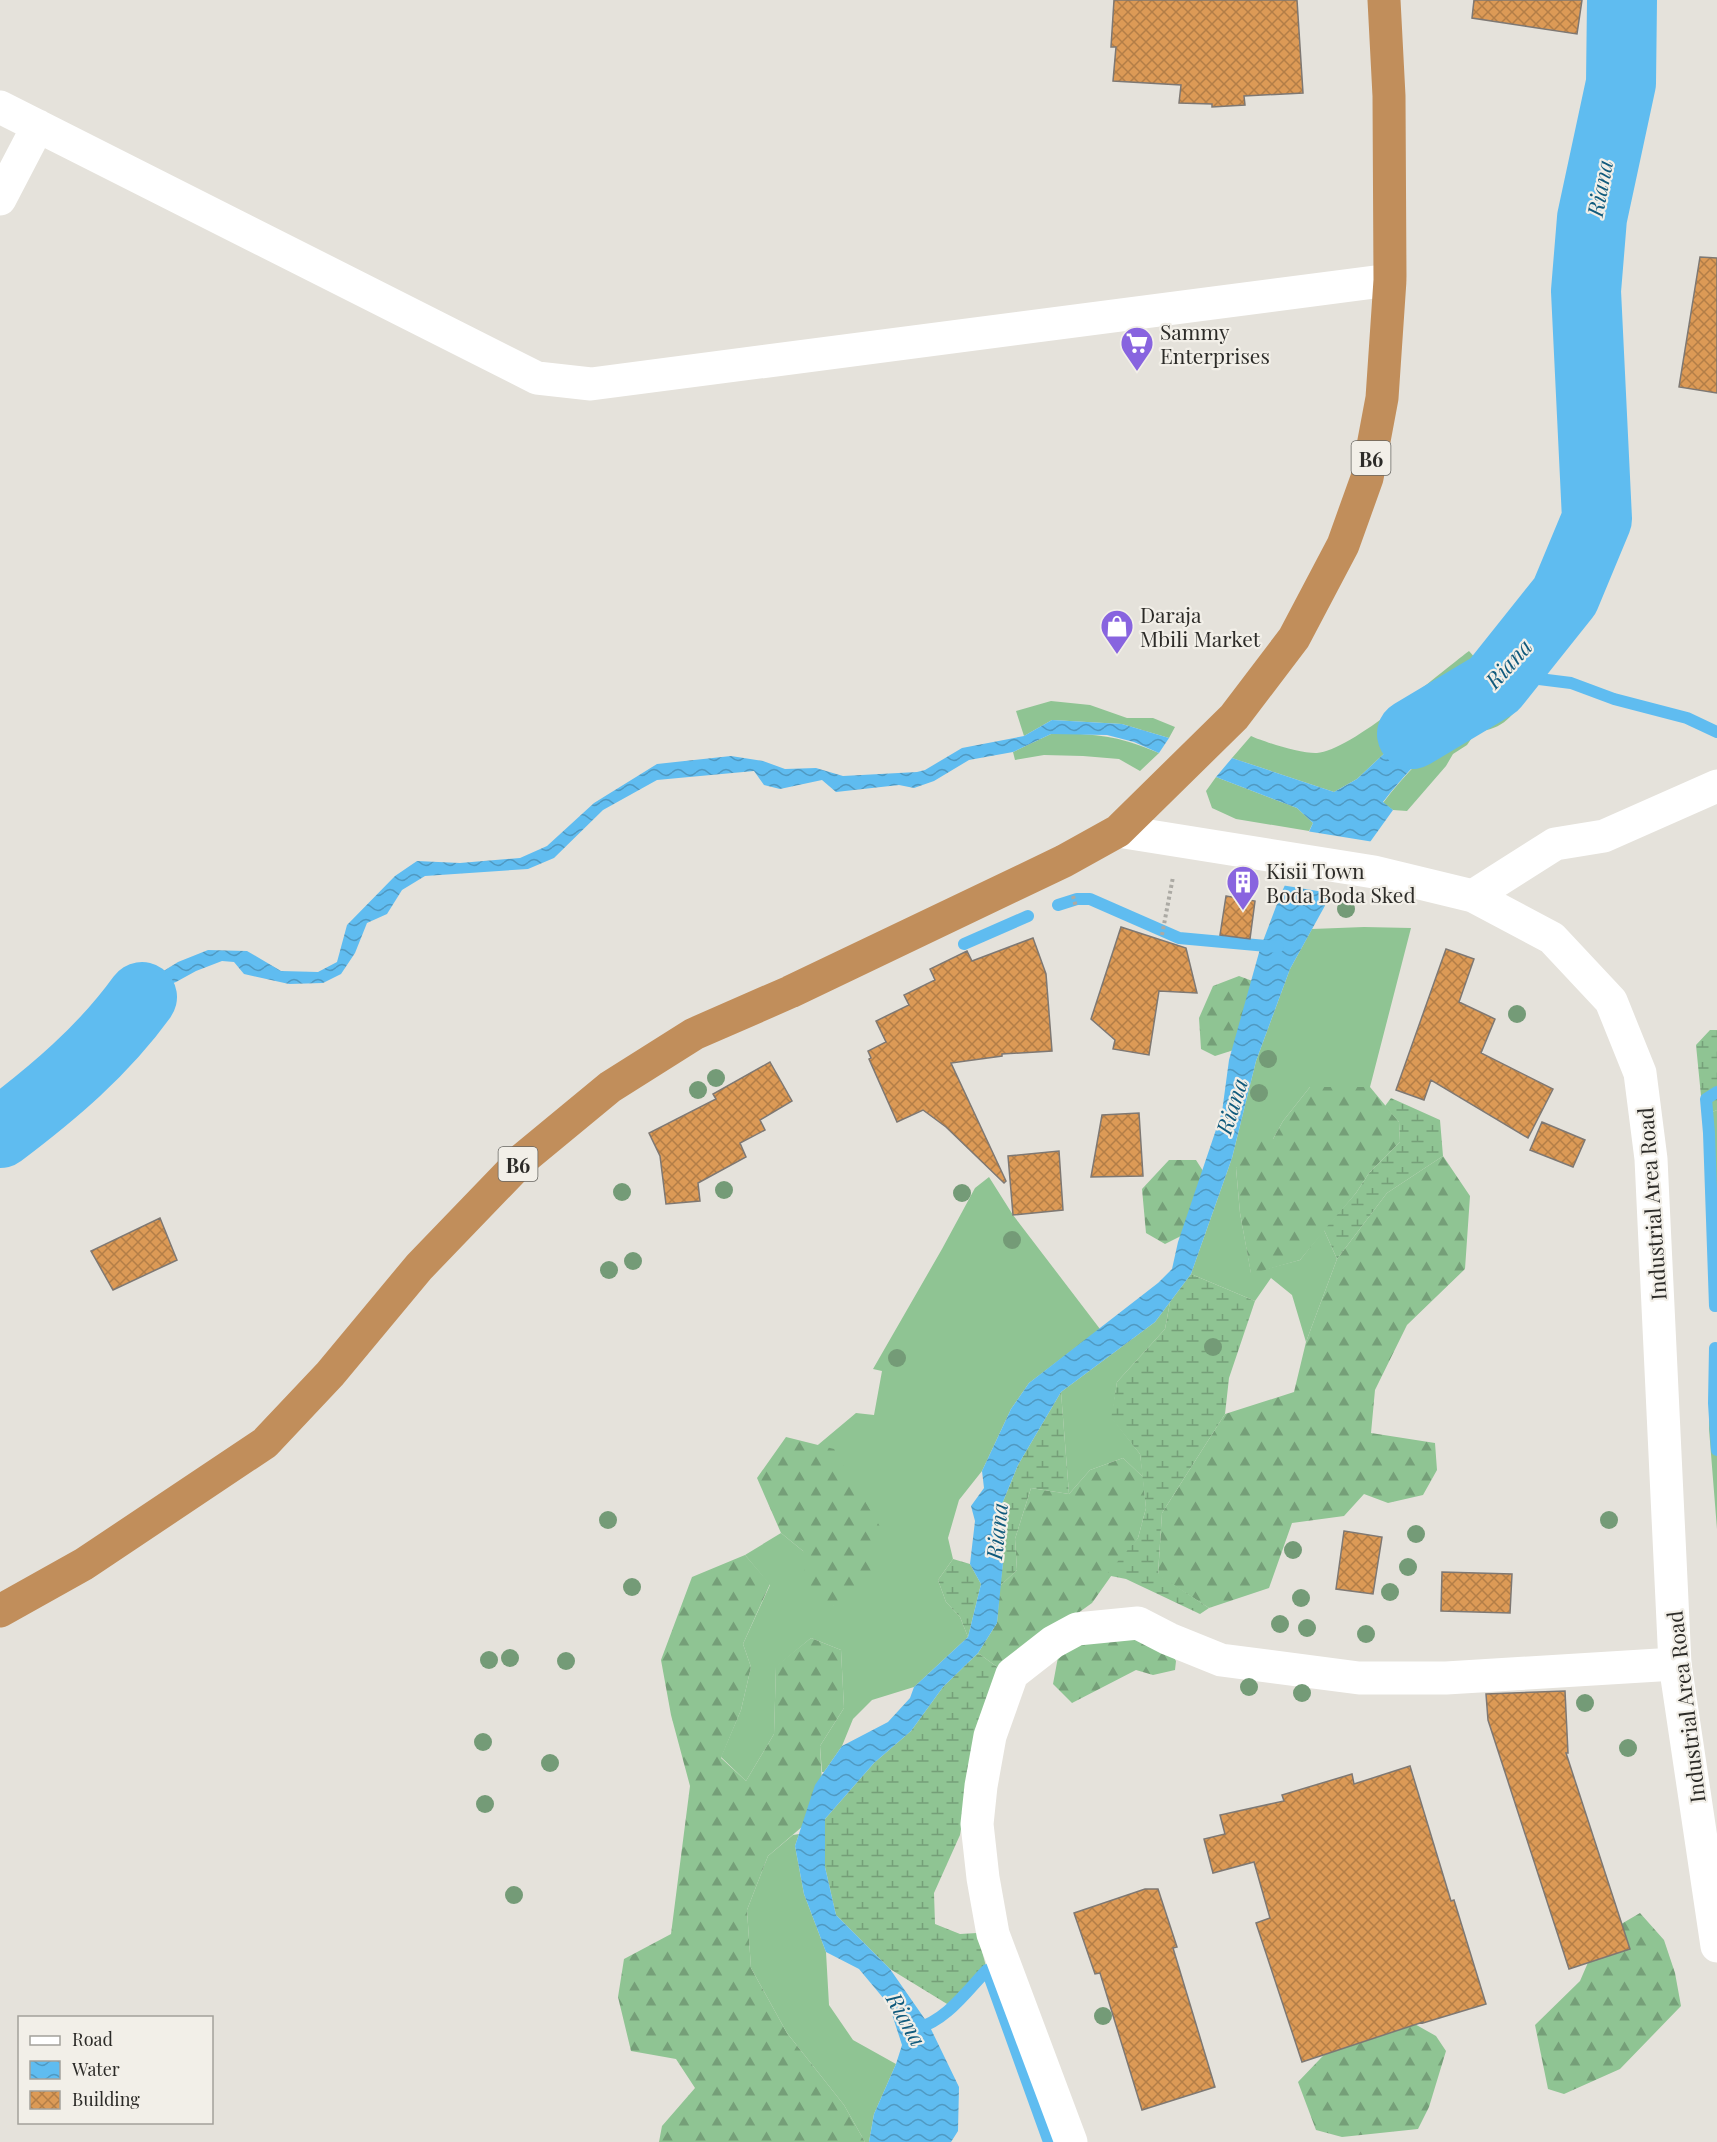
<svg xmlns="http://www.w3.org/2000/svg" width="1717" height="2142" viewBox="0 0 1717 2142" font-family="'Playfair Display',serif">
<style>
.grass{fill:#8fc493}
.forest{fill:url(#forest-firs)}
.wetland{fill:url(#wetland-marsh)}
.water{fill:url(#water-waves)}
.pier{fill:#e5e2db}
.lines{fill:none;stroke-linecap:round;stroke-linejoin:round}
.stream{stroke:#5fbcf0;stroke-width:12}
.river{stroke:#5fbcf0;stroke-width:70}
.building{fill:url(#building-cross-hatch);stroke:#7e7873;stroke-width:1.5}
.path{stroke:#acaaa4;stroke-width:4;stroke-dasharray:3 3;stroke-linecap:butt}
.street{stroke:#fff;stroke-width:33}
.secondary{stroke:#fff;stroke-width:33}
.highway{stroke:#c18e5b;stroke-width:33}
.tree{fill:#749b77}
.labels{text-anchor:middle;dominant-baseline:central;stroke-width:4.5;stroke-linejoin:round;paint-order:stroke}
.shield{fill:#f2efe8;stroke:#676662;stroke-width:1.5}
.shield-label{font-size:20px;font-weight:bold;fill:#2c2b28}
.poi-label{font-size:21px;fill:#2c2b28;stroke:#f2efe8;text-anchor:start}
.street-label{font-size:21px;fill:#2c2b28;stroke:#f2efe8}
.water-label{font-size:22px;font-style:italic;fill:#105a7c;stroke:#f2efe8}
</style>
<defs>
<pattern id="forest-firs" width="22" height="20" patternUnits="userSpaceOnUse" patternTransform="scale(1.5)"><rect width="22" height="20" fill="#8fc493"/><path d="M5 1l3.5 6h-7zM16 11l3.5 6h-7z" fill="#759f78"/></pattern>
<pattern id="wetland-marsh" width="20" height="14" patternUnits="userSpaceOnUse" patternTransform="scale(1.5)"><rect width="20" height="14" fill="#8fc493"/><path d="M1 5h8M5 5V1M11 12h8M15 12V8" fill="none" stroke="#759f78"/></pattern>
<pattern id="water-waves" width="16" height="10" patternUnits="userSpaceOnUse" patternTransform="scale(1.5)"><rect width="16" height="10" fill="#5fbcf0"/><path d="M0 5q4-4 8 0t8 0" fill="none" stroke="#4f99c2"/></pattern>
<pattern id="building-cross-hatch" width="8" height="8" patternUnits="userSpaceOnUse" patternTransform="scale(1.5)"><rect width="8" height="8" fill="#dc9a56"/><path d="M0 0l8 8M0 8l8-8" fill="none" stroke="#b37e47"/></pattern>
</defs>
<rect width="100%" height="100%" fill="#e5e2db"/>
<path class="grass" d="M 1469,651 L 1484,668 L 1422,718 L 1357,779 L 1334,792 L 1232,758 L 1251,736 C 1264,742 1303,754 1317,753 C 1351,751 1438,674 1469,651 Z
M 1517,677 L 1530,687 C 1516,712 1507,729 1476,732 L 1467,745 L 1453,754 L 1446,766 L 1407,811 L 1393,810 L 1383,803 C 1421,752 1468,717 1517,677 Z
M 1051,701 L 1090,705 L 1127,718 L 1153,718 L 1175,727 L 1169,738 L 1122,724 L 1052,720 L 1024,736 L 1016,711 Z
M 1063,733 C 1103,735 1122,737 1159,753 L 1140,771 L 1119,759 L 1083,756 L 1044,755 L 1015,760 L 1013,752 L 1051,734 Z
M 1216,777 L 1297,808 L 1313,823 L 1309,831 L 1236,819 L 1212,808 L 1206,791 Z
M 1364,927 L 1411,928 L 1370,1087 L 1310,1087 L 1283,1121 L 1273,1139 L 1236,1168 L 1240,1213 L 1251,1273 L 1300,1260 L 1324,1230 L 1337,1259 L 1306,1342 L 1292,1295 L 1271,1278 L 1255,1301 L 1191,1274 L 1232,1158 L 1256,1061 L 1290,969 L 1312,929 Z
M 1717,1110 L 1717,1307 L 1711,1306 L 1711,1278 L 1703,1116 Z
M 989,1177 L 1013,1215 L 1100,1329 L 1029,1383 L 1011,1409 L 982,1471 L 959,1500 L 948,1538 L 953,1559 L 938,1580 L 946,1602 L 960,1617 L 968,1637 L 914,1687 L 872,1700 L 853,1719 L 842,1746 L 824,1772 L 822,1772 L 820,1746 L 844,1708 L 841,1650 L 811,1638 L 776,1667 L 774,1734 L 746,1781 L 721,1757 L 741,1710 L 751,1667 L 743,1644 L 770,1585 L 745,1555 L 781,1533 L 803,1551 L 834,1606 L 794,1465 L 856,1413 L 874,1415 L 882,1371 L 873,1369 L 942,1249 L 975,1188 Z
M 1170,1302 L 1165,1329 L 1117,1382 L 1112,1418 L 1140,1454 L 1143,1477 L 1123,1458 L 1090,1470 L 1069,1494 L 1061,1392 L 1155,1322 Z
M 1710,1347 L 1717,1348 L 1717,1529 L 1709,1429 Z
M 799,1834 L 795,1846 L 804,1894 L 826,1952 L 829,2005 L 853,2040 L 896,2064 L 874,2114 L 869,2142 L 865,2142 L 844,2105 L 787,2033 L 751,1968 L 747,1910 L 768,1856 L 793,1835 Z"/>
<path class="forest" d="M 1239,976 L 1258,983 L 1240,1048 L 1215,1056 L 1201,1049 L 1199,1018 L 1213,986 Z
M 1310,1087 L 1370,1087 L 1399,1122 L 1400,1142 L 1369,1173 L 1356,1193 L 1300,1260 L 1251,1274 L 1240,1213 L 1236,1168 L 1254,1138 L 1273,1139 L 1283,1121 Z
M 1443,1156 L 1470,1196 L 1465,1269 L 1407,1325 L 1375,1390 L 1371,1433 L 1435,1443 L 1437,1470 L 1423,1495 L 1388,1503 L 1364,1494 L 1344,1516 L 1292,1523 L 1269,1588 L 1209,1608 L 1158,1575 L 1162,1513 L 1225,1414 L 1294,1392 L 1306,1342 L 1337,1259 L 1387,1193 Z
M 1169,1160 L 1196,1160 L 1212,1185 L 1201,1226 L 1165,1244 L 1146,1233 L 1142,1189 Z
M 786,1437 L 834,1449 L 882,1530 L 867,1585 L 834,1606 L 807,1596 L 803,1551 L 781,1533 L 757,1478 Z
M 1123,1458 L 1143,1477 L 1146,1508 L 1138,1538 L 1092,1603 L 1000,1669 L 978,1653 L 997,1623 L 1000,1586 L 1017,1570 L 1015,1539 L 1031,1488 L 1069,1494 L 1090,1470 Z
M 745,1555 L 770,1584 L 743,1644 L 751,1667 L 741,1710 L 721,1758 L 746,1781 L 774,1734 L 776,1666 L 811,1638 L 841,1650 L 844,1708 L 820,1746 L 822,1782 L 803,1826 L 768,1856 L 747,1910 L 751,1968 L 787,2033 L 844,2105 L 865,2142 L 659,2142 L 662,2126 L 695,2088 L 676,2059 L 631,2051 L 618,1997 L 624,1959 L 671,1934 L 690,1786 L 671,1715 L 661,1660 L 692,1577 Z
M 1073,1624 L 1165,1644 L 1176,1661 L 1175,1670 L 1153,1675 L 1136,1670 L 1072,1703 L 1053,1684 L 1061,1641 Z
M 1640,1913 L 1664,1940 L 1675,1973 L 1681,2006 L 1620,2069 L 1564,2094 L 1548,2089 L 1535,2025 L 1580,1981 L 1599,1937 Z
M 1404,2018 L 1436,2036 L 1446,2051 L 1429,2107 L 1418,2129 L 1342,2137 L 1316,2130 L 1298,2082 L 1341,2037 Z"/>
<path class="wetland" d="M 1710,1030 L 1717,1030 L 1717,1110 L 1703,1116 L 1696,1045 Z
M 1391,1098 L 1440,1120 L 1443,1156 L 1387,1193 L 1337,1259 L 1324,1230 L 1356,1193 L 1369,1173 L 1400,1142 L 1399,1122 L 1385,1106 Z
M 1191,1274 L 1255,1301 L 1229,1378 L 1225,1414 L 1162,1513 L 1158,1574 L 1209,1608 L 1200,1614 L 1126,1579 L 1106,1575 L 1138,1538 L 1146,1508 L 1140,1454 L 1111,1418 L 1117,1382 L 1165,1329 L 1170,1302 Z
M 1061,1392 L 1069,1494 L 1031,1488 L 1015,1539 L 1017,1570 L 1000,1586 L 1003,1563 L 1000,1509 L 1018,1465 Z
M 953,1559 L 970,1564 L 981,1584 L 968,1637 L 960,1617 L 946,1602 L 938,1580 Z
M 978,1653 L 1000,1669 L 978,1726 L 960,1835 L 934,1893 L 935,1924 L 960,1934 L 977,1933 L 987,1970 L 952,2007 L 890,1969 L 836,1915 L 825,1867 L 825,1819 L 874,1763 L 911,1731 L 943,1687 Z"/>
<path class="water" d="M 1484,668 L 1499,692 C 1456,724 1416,759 1383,802 L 1393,810 L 1327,902 L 1290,969 L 1256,1061 L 1232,1158 L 1191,1274 L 1155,1322 L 1061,1392 L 1018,1465 L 1000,1509 L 1003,1563 L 997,1623 L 978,1653 L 943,1687 L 911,1731 L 874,1763 L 825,1819 L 825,1867 L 836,1915 L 890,1969 L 929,2025 L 959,2087 L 958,2131 L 951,2142 L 869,2142 L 874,2114 L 896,2064 L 902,2045 L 889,2005 L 859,1969 L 826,1952 L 804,1894 L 795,1846 L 815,1785 L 842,1746 L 888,1722 L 910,1698 L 914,1687 L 968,1637 L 981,1584 L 970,1564 L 975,1521 L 971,1506 L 984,1488 L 982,1471 L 1011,1409 L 1029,1383 L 1158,1283 L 1172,1269 L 1178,1242 L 1222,1112 L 1229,1060 L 1260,949 L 1280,896 L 1313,823 L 1297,808 L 1216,777 L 1232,758 L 1334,792 L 1357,779 L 1422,718 Z
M 1052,720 L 1122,724 L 1169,738 L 1159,753 L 1134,742 L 1107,735 L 1051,734 L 1013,752 L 969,760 L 934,781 L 914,788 L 899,785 L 836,792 L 822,780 L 780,789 L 764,785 L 754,771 L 657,780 L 603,810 L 554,858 L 528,869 L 425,876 L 402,890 L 387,914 L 367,923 L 355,953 L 341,974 L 323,983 L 289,984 L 244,974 L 234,962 L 222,961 L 196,971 L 176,982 L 154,990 L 126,1028 L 77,1069 L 88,1051 L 146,982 L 178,962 L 208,950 L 247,951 L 281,971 L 318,972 L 337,962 L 347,925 L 395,876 L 417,861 L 460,863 L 520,858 L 547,846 L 594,803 L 657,764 L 731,756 L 763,761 L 785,769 L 816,768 L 843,776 L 917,772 L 925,770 L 962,748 L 1024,736 Z"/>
<path class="pier" d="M 1306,831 L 1374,842 L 1336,894 L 1281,885 Z"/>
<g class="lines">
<path class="stream" d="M 1511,664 L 1531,678 L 1571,683 L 1614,699 L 1687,718 L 1717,732
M 1058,905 L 1077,899 L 1090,899 L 1179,938 L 1278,947
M 964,944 L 1028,916
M 1715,1306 L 1709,1133 L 1706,1099 L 1717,1092
M 1715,1348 L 1714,1403 L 1717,1450
M 915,2029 C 946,2021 966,1992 987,1970 L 1049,2142"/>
<path class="river" d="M 1412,734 L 1494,685 L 1565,596 L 1597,519 L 1586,291 L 1592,218 L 1621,83 L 1622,0
M 0,1133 C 53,1093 103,1051 142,997"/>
</g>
<path class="building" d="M 1114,0 L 1297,0 L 1303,93 L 1244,96 L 1245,105 L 1212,107 L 1212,104 L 1179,103 L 1181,85 L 1113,81 L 1116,47 L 1111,47 Z
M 1474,0 L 1582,0 L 1577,34 L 1472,18 Z
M 1700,257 L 1717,258 L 1717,393 L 1679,387 Z
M 1226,896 L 1255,901 L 1250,939 L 1220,935 Z
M 1121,927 L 1186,948 L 1197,993 L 1159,991 L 1149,1055 L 1113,1049 L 1115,1040 L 1091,1019 Z
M 1033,938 L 1046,974 L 1052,1051 L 1002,1054 L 1002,1056 L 951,1063 L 1006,1181 L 1004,1183 L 946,1127 L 923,1110 L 897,1122 L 869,1059 L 871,1058 L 868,1051 L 886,1042 L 876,1021 L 909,1005 L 904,995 L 935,980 L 930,969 L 967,951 L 972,961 Z
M 1446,949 L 1474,959 L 1459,1002 L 1495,1019 L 1481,1053 L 1553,1089 L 1528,1138 L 1431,1080 L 1424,1100 L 1396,1090 Z
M 770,1062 L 792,1101 L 760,1120 L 765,1130 L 740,1143 L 746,1157 L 698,1183 L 700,1201 L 666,1204 L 660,1156 L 649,1133 L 716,1099 L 713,1094 Z
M 1139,1113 L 1143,1176 L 1091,1177 L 1102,1115 Z
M 1542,1122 L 1585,1140 L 1573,1167 L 1530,1150 Z
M 1059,1151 L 1063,1210 L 1013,1215 L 1008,1156 Z
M 160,1218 L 177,1260 L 113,1290 L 91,1251 Z
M 1344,1531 L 1382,1537 L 1373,1594 L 1336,1589 Z
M 1442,1572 L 1512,1574 L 1510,1613 L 1441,1611 Z
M 1565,1691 L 1568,1753 L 1566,1753 L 1630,1949 L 1569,1969 L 1488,1720 L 1486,1694 Z
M 1410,1766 L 1451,1901 L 1454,1900 L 1486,2004 L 1423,2023 L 1423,2022 L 1302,2062 L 1256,1923 L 1270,1918 L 1254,1862 L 1213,1873 L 1204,1839 L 1225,1834 L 1220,1815 L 1284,1801 L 1282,1795 L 1352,1774 L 1354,1784 Z
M 1145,1889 L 1158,1889 L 1177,1947 L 1173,1948 L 1215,2087 L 1142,2110 L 1100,1973 L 1095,1974 L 1074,1913 Z"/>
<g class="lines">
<path class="path" d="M 1073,896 L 1076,907
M 1162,935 L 1173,877"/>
<path class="street" d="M 0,107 L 537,378 L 591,384 L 1390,280
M 0,199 L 38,126
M 1473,896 L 1555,844 L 1604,836 L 1717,786
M 1071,2142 L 993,1934 L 983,1878 L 977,1824 L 981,1786 L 990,1736 L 1012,1674 L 1053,1642 L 1077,1629 L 1138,1623 L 1169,1639 L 1221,1660 L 1359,1678 L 1446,1678 L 1675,1664"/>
<path class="secondary" d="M 1118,831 L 1374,872 L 1473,896 L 1552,938 L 1611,1001 L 1640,1073 L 1651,1159 L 1675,1664 L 1717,1946"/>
<path class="highway" d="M 0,1611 L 84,1564 L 265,1443 L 330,1374 L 419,1267 L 524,1158 L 610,1087 L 694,1034 L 790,992 L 1064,861 L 1118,831 L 1234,717 L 1294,638 L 1343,545 L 1367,478 L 1382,398 L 1390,280 L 1389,96 L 1384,0"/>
</g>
<g class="tree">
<circle cx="1346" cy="909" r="9"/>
<circle cx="1517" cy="1014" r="9"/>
<circle cx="1268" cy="1059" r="9"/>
<circle cx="716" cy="1078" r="9"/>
<circle cx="698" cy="1090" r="9"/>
<circle cx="1259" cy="1093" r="9"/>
<circle cx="724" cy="1190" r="9"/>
<circle cx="622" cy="1192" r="9"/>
<circle cx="962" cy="1193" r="9"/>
<circle cx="1012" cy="1240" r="9"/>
<circle cx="633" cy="1261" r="9"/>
<circle cx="609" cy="1270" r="9"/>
<circle cx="1213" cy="1347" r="9"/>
<circle cx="897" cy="1358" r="9"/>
<circle cx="608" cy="1520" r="9"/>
<circle cx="1609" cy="1520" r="9"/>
<circle cx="1416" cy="1534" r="9"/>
<circle cx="1293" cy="1550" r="9"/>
<circle cx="1408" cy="1567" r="9"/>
<circle cx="632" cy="1587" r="9"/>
<circle cx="1390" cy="1592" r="9"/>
<circle cx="1301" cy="1598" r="9"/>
<circle cx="1280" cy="1624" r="9"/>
<circle cx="1307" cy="1628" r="9"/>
<circle cx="1366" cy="1634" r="9"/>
<circle cx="510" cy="1658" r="9"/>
<circle cx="489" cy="1660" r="9"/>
<circle cx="566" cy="1661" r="9"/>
<circle cx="1249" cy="1687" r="9"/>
<circle cx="1302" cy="1693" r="9"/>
<circle cx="1585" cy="1703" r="9"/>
<circle cx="483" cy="1742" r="9"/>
<circle cx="1628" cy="1748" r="9"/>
<circle cx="550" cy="1763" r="9"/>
<circle cx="485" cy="1804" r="9"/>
<circle cx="514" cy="1895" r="9"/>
<circle cx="1103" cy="2016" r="9"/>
</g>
<defs>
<symbol id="supermarket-pin" viewBox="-11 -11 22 30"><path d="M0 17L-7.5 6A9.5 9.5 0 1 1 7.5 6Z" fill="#8864df" stroke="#f2efe8"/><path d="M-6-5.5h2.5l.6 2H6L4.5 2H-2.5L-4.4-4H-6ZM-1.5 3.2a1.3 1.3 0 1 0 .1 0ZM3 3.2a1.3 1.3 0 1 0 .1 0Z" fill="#fff"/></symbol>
<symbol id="shop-pin" viewBox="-11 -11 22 30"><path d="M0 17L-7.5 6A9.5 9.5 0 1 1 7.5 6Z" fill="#8864df" stroke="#f2efe8"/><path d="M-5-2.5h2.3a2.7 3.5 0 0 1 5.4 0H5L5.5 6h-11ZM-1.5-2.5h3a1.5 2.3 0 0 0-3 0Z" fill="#fff"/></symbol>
<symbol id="building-pin" viewBox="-11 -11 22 30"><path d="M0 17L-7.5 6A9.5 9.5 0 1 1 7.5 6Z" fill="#8864df" stroke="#f2efe8"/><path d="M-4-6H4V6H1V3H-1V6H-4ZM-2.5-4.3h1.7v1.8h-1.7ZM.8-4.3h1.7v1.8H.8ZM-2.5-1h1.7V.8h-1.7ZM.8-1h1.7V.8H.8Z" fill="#fff"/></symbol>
</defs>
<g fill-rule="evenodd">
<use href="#supermarket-pin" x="1118" y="324" width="38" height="52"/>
<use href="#shop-pin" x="1098" y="607" width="38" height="52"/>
<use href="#building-pin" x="1224" y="863" width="38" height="52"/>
</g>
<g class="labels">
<g class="shield">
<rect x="1351.5" y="441" width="39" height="34" rx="4.5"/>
<rect x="498.5" y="1147" width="39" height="34" rx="4.5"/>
</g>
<g class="shield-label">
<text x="1371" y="458">B6</text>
<text x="518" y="1164">B6</text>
</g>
<g class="poi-label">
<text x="1160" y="331">Sammy<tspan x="1160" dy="24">Enterprises</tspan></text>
<text x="1140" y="614">Daraja<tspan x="1140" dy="24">Mbili Market</tspan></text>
<text x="1266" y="870">Kisii Town<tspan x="1266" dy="24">Boda Boda Sked</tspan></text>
</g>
<g class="street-label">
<text transform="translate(1651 1204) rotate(-94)">Industrial Area Road</text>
<text transform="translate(1685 1707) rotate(-97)">Industrial Area Road</text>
</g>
<g class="water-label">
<text transform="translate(1599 188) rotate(-79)">Riana</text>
<text transform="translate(1508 663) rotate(-48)">Riana</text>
<text transform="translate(1231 1106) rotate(-72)">Riana</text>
<text transform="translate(996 1531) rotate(-84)">Riana</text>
<text transform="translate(907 2019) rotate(61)">Riana</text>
</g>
</g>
<rect x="18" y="2016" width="195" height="108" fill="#f2efe8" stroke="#a3a19b" stroke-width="1.5"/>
<rect x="30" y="2036" width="30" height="9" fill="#ffffff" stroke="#a3a19b" stroke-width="1.5"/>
<text x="72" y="2046" font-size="18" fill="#2c2b28">Road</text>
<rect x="30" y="2061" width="30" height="18" fill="url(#water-waves)" stroke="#a3a19b" stroke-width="1.5"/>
<text x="72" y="2076" font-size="18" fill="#2c2b28">Water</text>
<rect x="30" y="2091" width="30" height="18" fill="url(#building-cross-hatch)" stroke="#a3a19b" stroke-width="1.5"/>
<text x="72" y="2106" font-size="18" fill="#2c2b28">Building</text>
</svg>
